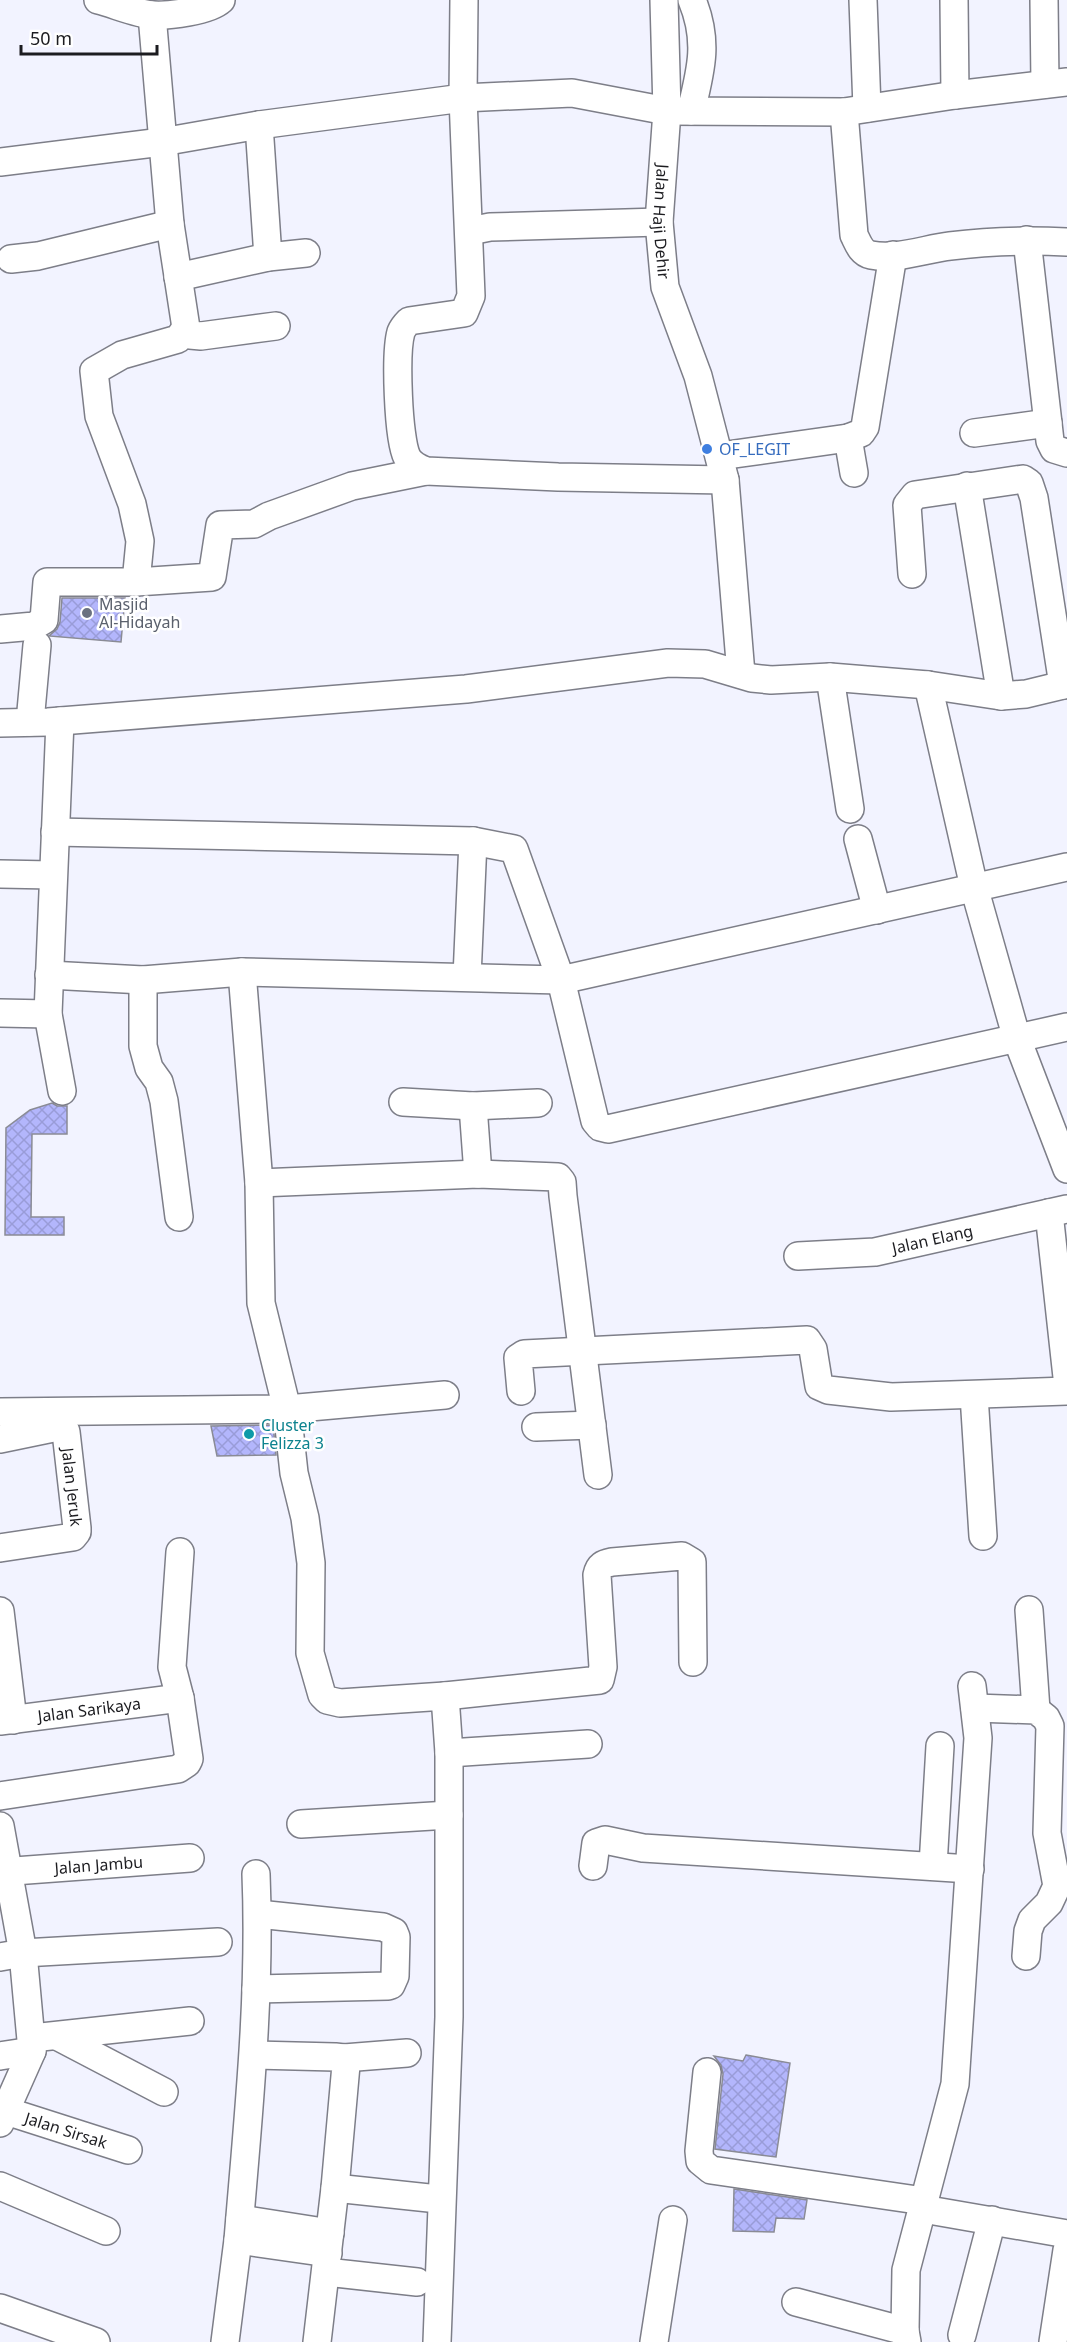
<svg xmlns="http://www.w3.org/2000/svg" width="1067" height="2342" viewBox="0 0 1067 2342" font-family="'Noto Sans',sans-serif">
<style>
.building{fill:url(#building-cross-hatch);stroke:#8a8b95;stroke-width:1.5}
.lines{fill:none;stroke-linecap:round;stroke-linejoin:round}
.minor-casing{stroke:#7d7e88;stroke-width:30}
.minor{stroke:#fff;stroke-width:27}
.shop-dot{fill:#3f7fe0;stroke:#fff;stroke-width:2}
.worship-dot{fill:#6b7280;stroke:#fff;stroke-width:2}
.culture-dot{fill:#0f9aa8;stroke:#fff;stroke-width:2}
.labels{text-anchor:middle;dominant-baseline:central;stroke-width:5;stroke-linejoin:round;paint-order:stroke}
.street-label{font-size:16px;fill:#1c1c20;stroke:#fff}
.shop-label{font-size:16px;fill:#366cbe;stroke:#fff;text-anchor:start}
.worship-label{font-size:16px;fill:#5b616d;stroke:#fff;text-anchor:start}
.culture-label{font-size:16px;fill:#0d838f;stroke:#fff;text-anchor:start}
</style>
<defs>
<pattern id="building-cross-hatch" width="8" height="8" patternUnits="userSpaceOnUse" patternTransform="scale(1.5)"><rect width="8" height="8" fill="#b3b6fc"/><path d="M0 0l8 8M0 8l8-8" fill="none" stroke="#999cd8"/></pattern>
</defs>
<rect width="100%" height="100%" fill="#f2f3ff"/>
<path class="building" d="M 62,598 L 125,598 L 121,642 L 49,636 L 57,629 L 60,622 Z
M 52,1103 L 57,1106 L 67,1106 L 67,1134 L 32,1134 L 31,1217 L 64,1217 L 64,1235 L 5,1235 L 6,1128 L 30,1110 Z
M 273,1425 L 276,1455 L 217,1456 L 211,1426 Z
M 746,2055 L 790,2063 L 776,2157 L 715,2149 L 723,2074 L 721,2065 L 714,2056 L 743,2061 Z
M 734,2189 L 807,2200 L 804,2219 L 776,2218 L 774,2232 L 733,2231 Z"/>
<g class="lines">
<defs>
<g id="minor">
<path d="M 98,0 C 114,4 137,14 153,15 C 169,16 209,11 221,0"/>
<path d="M 464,0 L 463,98 L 471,296 L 464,313 L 409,321 C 406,324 403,327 401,332 C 395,353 398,439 407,457 C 411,465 419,468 426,471 L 558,477 L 725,480"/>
<path id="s1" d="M 664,0 L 667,111 L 659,222 L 665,287 L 698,376 L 725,480 L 741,674"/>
<path d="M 863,0 L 867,108"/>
<path d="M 954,0 L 955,95"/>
<path d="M 1044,0 L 1045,84"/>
<path d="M 152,15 L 170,224 L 186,328 L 190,335 L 201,336 L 276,326"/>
<path d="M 691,111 C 701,70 709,41 692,0"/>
<path d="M 844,112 L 854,235 C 858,243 861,253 871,255 C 897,260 925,249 950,246 C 989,241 1028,240 1067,242"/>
<path d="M 259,125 L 268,257"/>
<path d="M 0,162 L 162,142 L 259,125 L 463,98 L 572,93 L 667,111 L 844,112 L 955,95 L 1067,82"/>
<path d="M 470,231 L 490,227 L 659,222"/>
<path d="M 1027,240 L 1050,441 L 1054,449 L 1067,453"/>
<path d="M 11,259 L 38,256 L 170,224"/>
<path d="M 178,277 L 268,257 L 306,253"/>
<path d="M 974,433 L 1048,423"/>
<path d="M 848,438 L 854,473"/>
<path d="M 720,456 L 848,438 L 861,433 L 865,427 L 893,255"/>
<path d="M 967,486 L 1001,696"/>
<path d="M 912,574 L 907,505 L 915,495 L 1023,479 L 1029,483 L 1034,498 L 1063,685"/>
<path d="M 136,582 L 140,541 L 132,504 L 99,416 L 94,371 L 122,355 L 178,339 L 186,328"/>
<path d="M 0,629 L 34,626 L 44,620 L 47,582 L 136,582 L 212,577 L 220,525 L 254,524 L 269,516 L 352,486 L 426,471"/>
<path d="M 830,677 L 850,809"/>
<path d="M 928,685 L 974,887 L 1017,1039 L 1067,1169"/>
<path d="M 60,721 L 48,1014 L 62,1091"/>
<path d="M 30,722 L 37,645"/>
<path d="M 0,723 L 48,722 L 466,689 L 668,663 L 705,664 L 752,678 L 771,680 L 830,677 L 928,685 L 1001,696 L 1026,694 L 1067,684"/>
<path d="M 55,832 L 473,841 L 514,849 L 561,980 L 595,1121 L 600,1127 L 608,1129 L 1067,1027"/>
<path d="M 858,839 L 877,910"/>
<path d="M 0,874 L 52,875"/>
<path d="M 242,972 L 259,1183 L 261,1303 L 287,1409 L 294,1473 L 305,1518 L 311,1563 L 310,1653 L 322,1695 L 327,1700 L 340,1703 L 445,1696 L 449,1753 L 449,2017 L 437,2342"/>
<path d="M 49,975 L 143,980 L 242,972 L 561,980 L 1067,867"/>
<path d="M 467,977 L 473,841"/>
<path d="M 143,980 L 143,1046 L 149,1068 L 159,1082 L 164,1101 L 179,1217"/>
<path d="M 0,1013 L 48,1014"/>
<path d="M 403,1102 L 473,1106 L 538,1103"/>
<path d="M 473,1106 L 478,1174"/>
<path d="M 259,1183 L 478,1174 L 558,1177 L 562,1182 L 563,1196 L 598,1475"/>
<path d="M 1049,1213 L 1067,1377"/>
<path id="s2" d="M 798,1256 L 875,1252 L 1067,1209"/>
<path d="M 521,1391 L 518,1358 L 524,1354 L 807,1340 L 813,1349 L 819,1386 L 828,1390 L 891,1397 L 1067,1391"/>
<path d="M 974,1395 L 983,1536"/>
<path d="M 0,1412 L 287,1409 L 445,1395"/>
<path d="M 536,1427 L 592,1425"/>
<path id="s3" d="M 0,1439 L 58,1427 L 66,1432 L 77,1528 L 77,1532 L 73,1537 L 0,1548"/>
<path d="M 1029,1610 L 1036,1710"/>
<path d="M 0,1611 L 13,1720"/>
<path d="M 445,1696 L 600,1680 L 603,1667 L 597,1575 C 599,1565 603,1564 612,1562 L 682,1556 L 692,1562 L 693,1662"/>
<path d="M 975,1708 L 1036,1710 L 1046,1718 L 1050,1726 L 1047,1833 L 1057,1886 L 1049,1903 L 1032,1920 L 1028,1931 L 1026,1956"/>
<path id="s4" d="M 0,1721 L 180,1698"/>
<path d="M 449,1753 L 588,1744"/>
<path d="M 0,1796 L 178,1769 L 187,1763 L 189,1759 L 180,1698 L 172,1667 L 180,1552"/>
<path d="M 301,1824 L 449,1815"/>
<path d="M 0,1826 L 23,1953 L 32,2051 L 0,2123"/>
<path d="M 593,1866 L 596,1843 L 605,1840 L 643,1848 L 970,1869"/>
<path d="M 933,1866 L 940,1746"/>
<path id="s5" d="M 0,1872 L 190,1858"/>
<path d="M 256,1874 C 261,1997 248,2118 238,2240 L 328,2253"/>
<path d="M 0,1957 L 23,1953 L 218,1942"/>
<path d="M 256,1989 L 388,1986 L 391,1985 L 395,1976 L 396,1937 L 394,1932 L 383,1927 L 258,1914"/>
<path d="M 57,2036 L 164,2092"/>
<path d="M 32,2038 L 190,2021"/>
<path d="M 255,2055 L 335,2057 L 344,2058 L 346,2065 L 335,2188 L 317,2342"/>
<path d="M 0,2056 L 32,2051"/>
<path d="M 344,2058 L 407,2053"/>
<path d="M 707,2072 L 699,2151 L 700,2161 L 711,2170 L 924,2201"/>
<path id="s6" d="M 6,2111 L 128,2150"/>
<path d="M 0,2186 L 106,2231"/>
<path d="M 335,2188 L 429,2198"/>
<path d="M 923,2209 L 1067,2234"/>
<path d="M 240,2219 L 330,2233"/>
<path d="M 326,2272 L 417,2282"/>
<path d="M 796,2302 L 905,2331"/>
<path d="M 0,2308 L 96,2342"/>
<path d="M 962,2335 L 992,2220"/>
<path d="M 225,2342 L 238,2240"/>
<path d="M 654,2342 L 673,2220"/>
<path d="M 907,2342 L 905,2331 L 906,2270 L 955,2084 L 978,1738 L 972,1686"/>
<path d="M 1053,2342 L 1067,2250"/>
</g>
</defs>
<use href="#minor" class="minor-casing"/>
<use href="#minor" class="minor"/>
</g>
<circle class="shop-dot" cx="707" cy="449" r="6"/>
<circle class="worship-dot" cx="87" cy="613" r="6"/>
<circle class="culture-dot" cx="249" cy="1434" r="6"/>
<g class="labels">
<g class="street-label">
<text stroke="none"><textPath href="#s1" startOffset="222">Jalan Haji Dehir</textPath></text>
<text stroke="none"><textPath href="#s2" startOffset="136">Jalan Elang</textPath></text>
<text stroke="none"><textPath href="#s3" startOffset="124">Jalan Jeruk</textPath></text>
<text stroke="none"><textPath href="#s4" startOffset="90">Jalan Sarikaya</textPath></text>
<text stroke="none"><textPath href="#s5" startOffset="99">Jalan Jambu</textPath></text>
<text stroke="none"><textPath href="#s6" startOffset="63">Jalan Sirsak</textPath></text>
</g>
<g class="shop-label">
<text x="719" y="449">OF_LEGIT</text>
</g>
<g class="worship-label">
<text x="99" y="604">Masjid<tspan x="99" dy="18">Al-Hidayah</tspan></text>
</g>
<g class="culture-label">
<text x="261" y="1425">Cluster<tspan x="261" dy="18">Felizza 3</tspan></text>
</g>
</g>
<path d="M21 45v9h136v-9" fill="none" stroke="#1c1c20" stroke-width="3"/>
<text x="30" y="45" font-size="18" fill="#1c1c20" stroke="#ffffff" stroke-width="4.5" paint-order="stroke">50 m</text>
</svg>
